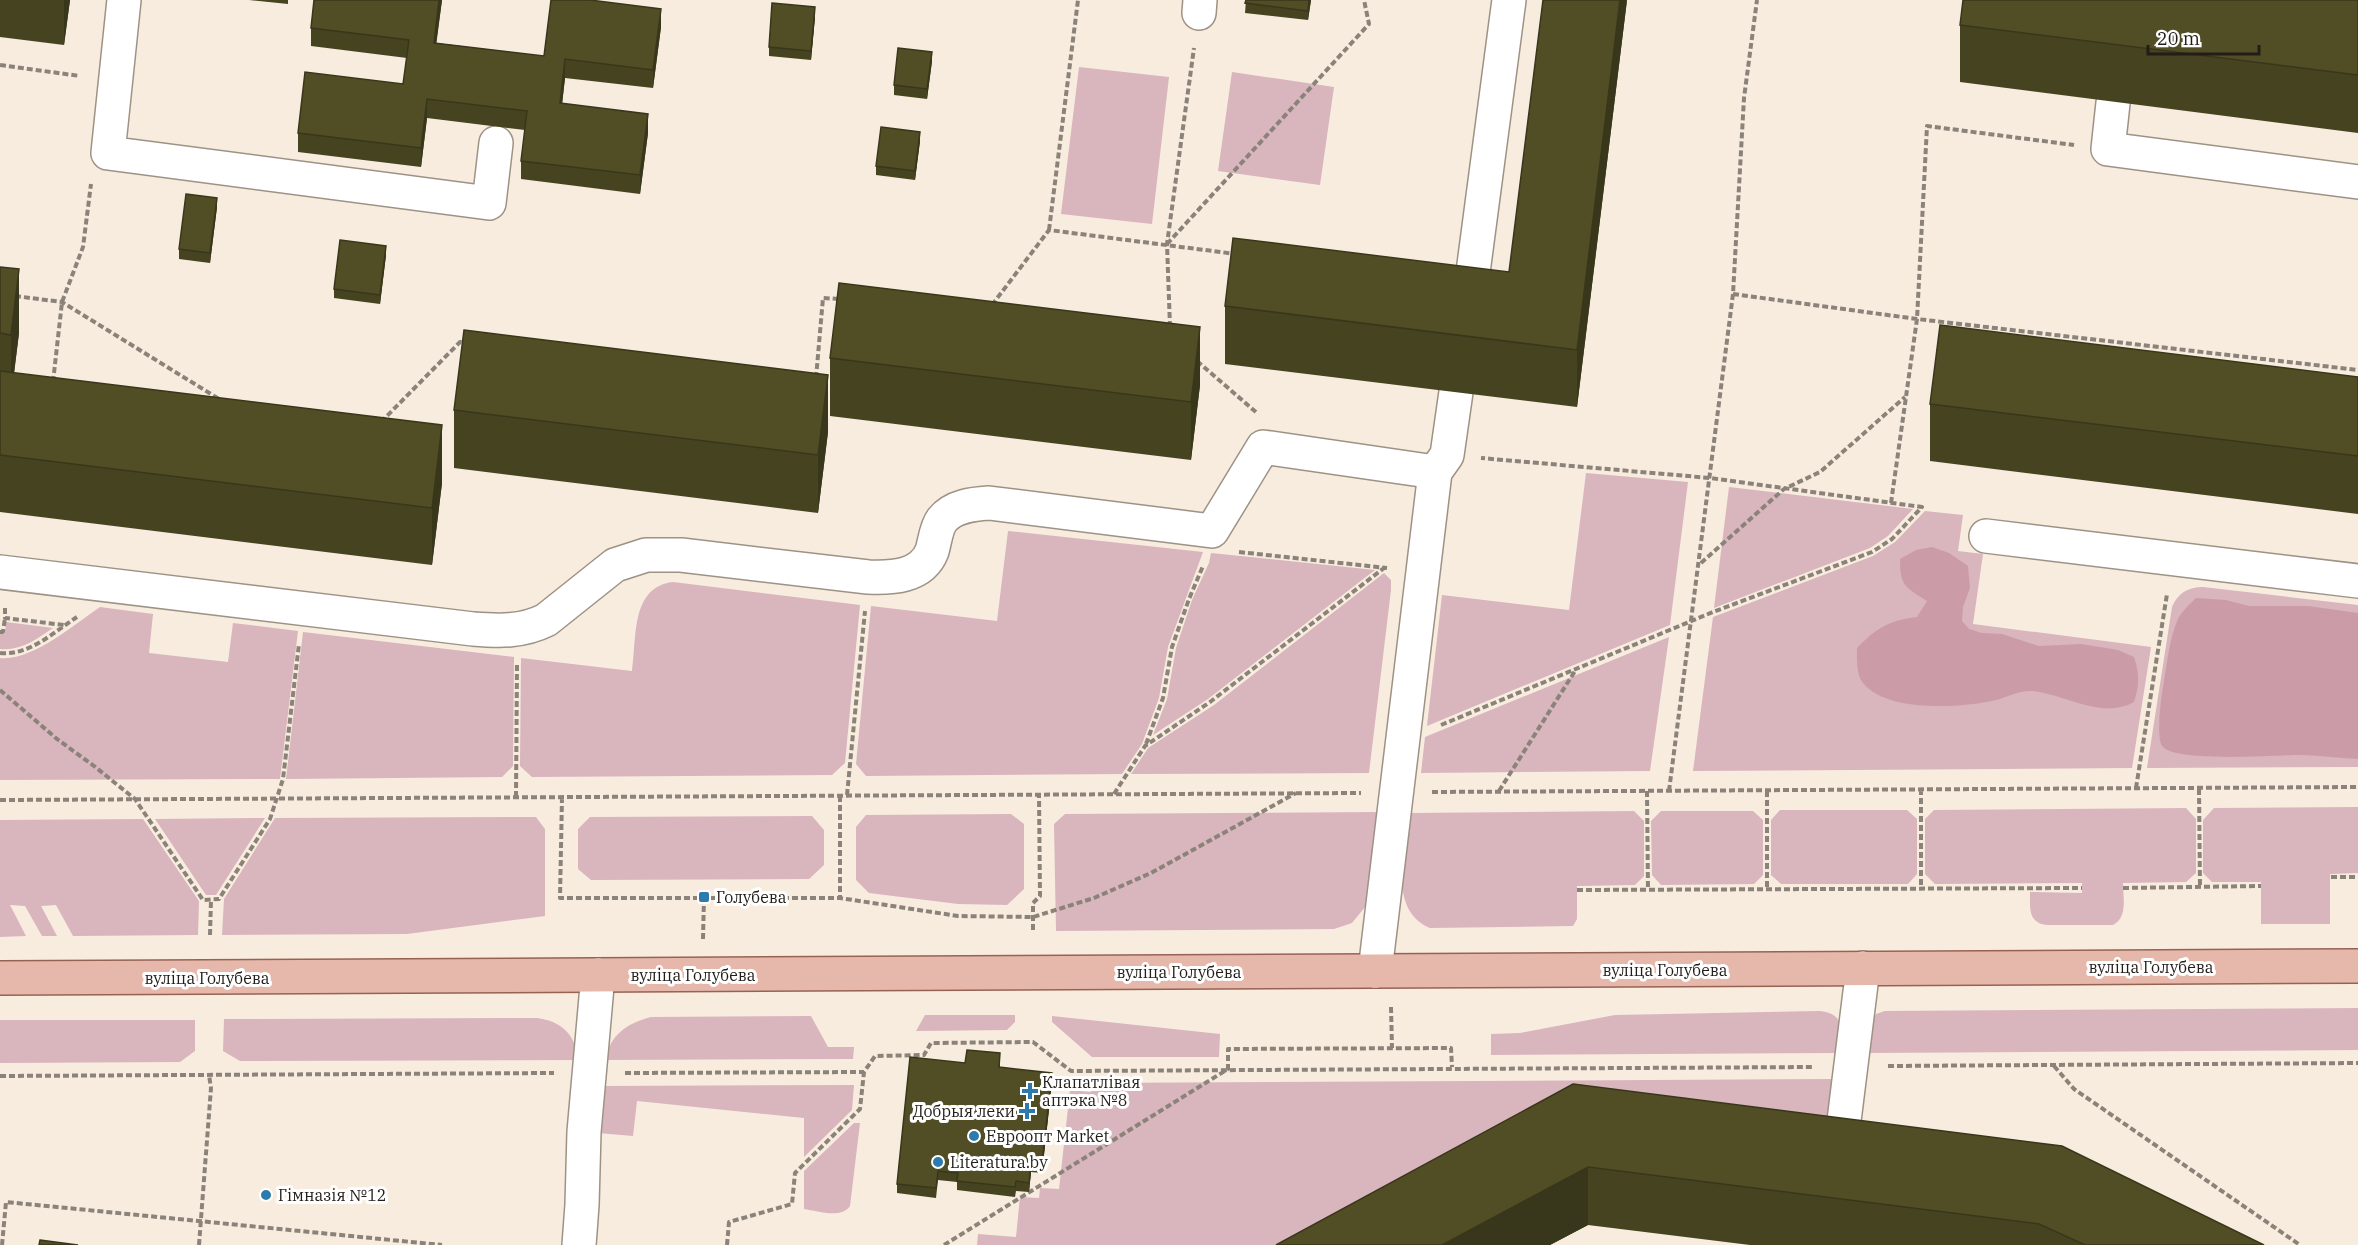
<svg xmlns="http://www.w3.org/2000/svg" width="2358" height="1245" viewBox="0 0 2358 1245" font-family="'IBM Plex Serif',serif">
<style>
.green{fill:#d9b5be}
.forest{fill:#cb9ca8}
.lines{fill:none;stroke-linecap:round;stroke-linejoin:round}
.minor-casing{stroke:#9d9285;stroke-width:36}
.major-casing{stroke:#966353;stroke-width:36}
.path{stroke:#8b8379;stroke-width:4;stroke-dasharray:6 3;stroke-linecap:butt}
.minor{stroke:#fff;stroke-width:33}
.major{stroke:#e6b8ab;stroke-width:33}
.wall{fill:#464321}
.shaded-wall{fill:#39371b}
.building{fill:#514e26;stroke:#39371b;stroke-width:1.5}
.poi-dot{fill:#2d7aac;stroke:#fff;stroke-width:2}
.labels{text-anchor:middle;dominant-baseline:central;stroke-width:6;stroke-linejoin:round;paint-order:stroke}
.poi-label{font-size:16px;fill:#221d18;stroke:#fff;text-anchor:start}
.street-label{font-size:16px;fill:#221d18;stroke:#fff}
</style>
<rect width="100%" height="100%" fill="#f8ecde"/>
<path class="green" d="M 1079,67 L 1169,77 L 1152,224 L 1061,214 Z
M 1232,72 L 1334,87 L 1320,185 L 1218,171 Z
M 1586,473 L 1688,482 L 1670,625 L 1427,726 L 1442,595 L 1569,610 Z
M 1729,487 L 1913,509 L 1888,536 L 1870,548 L 1714,608 Z
M 1925,511 L 1963,515 L 1958,551 L 1983,554 L 1973,624 L 2151,647 L 2132,768 L 1693,771 L 1713,617 L 1873,556 L 1895,542 Z
M 1008,531 L 1203,552 L 1168,647 L 1159,698 L 1142,744 L 1122,774 L 866,776 L 856,764 L 871,606 L 997,621 Z
M 1211,553 L 1375,570 L 1208,699 L 1153,735 L 1167,699 L 1176,648 L 1192,600 L 1209,563 Z
M 1384,573 L 1391,580 L 1391,590 L 1369,773 L 1131,774 L 1148,748 L 1214,705 Z
M 673,582 L 860,605 L 845,763 L 832,775 L 532,777 L 520,766 L 521,658 L 632,671 C 637,639 630,587 673,582 Z
M 2203,587 L 2358,605 L 2358,767 L 2147,768 L 2172,607 C 2178,593 2188,587 2203,587 Z
M 100,607 L 153,614 L 149,653 L 228,662 L 233,623 L 298,631 L 280,779 L 0,780 L 0,658 C 33,661 73,625 100,607 Z
M 6,622 L 53,628 C 37,639 21,651 0,649 L 0,634 L 5,634 Z
M 303,632 L 514,657 L 513,766 L 502,777 L 286,779 Z
M 1669,637 L 1650,771 L 1421,773 L 1425,737 Z
M 2358,807 L 2358,873 L 2330,874 L 2330,924 L 2261,924 L 2261,882 L 2212,882 L 2203,873 L 2203,820 L 2214,808 Z
M 2186,808 L 2196,819 L 2196,873 L 2186,882 L 2123,883 C 2123,898 2128,917 2113,925 L 2047,925 C 2028,923 2030,908 2030,892 L 2082,893 L 2082,883 L 1935,884 L 1925,874 L 1925,819 L 1934,810 Z
M 1780,810 L 1907,810 L 1917,819 L 1917,874 L 1908,884 L 1781,884 L 1771,875 L 1771,820 Z
M 1634,811 L 1644,821 L 1644,876 L 1635,885 L 1577,886 L 1577,919 L 1573,926 L 1430,928 C 1386,909 1406,849 1410,813 Z
M 1661,811 L 1753,811 L 1763,820 L 1763,875 L 1754,884 L 1661,885 L 1652,875 L 1651,821 Z
M 1378,812 L 1365,907 L 1352,923 L 1334,929 L 1056,931 L 1054,824 L 1065,814 Z
M 1011,814 L 1024,824 L 1024,889 L 1007,905 L 958,904 L 869,893 L 856,880 L 856,827 L 866,815 Z
M 812,816 L 824,830 L 824,865 L 809,879 L 591,880 L 578,869 L 578,829 L 590,817 Z
M 536,817 L 545,829 L 545,916 L 407,934 L 222,935 L 224,899 L 275,818 Z
M 265,818 L 216,895 L 206,895 L 155,819 Z
M 143,819 L 199,901 L 198,935 L 73,936 L 56,905 L 41,906 L 57,936 L 42,936 L 25,906 L 10,905 L 26,936 L 0,937 L 0,820 Z
M 2358,1008 L 2358,1050 L 1867,1053 L 1872,1020 L 1876,1014 L 1885,1011 Z
M 1820,1011 C 1847,1014 1840,1032 1839,1053 L 1491,1055 L 1491,1034 L 1520,1033 L 1615,1015 Z
M 925,1015 L 1015,1015 L 1015,1022 L 1007,1030 L 916,1031 Z
M 811,1016 L 828,1047 L 854,1047 L 853,1059 L 605,1060 C 611,1034 626,1024 651,1017 Z
M 1052,1016 L 1220,1034 L 1219,1057 L 1092,1057 L 1052,1022 Z
M 537,1018 C 561,1021 577,1035 577,1060 L 240,1061 L 223,1051 L 224,1019 Z
M 0,1020 L 195,1020 L 195,1051 L 180,1062 L 0,1063 Z
M 1832,1079 L 1821,1170 L 1379,1245 L 977,1245 L 978,1234 L 1016,1237 L 1020,1197 L 1039,1198 L 1040,1188 L 1059,1189 L 1070,1090 L 1091,1092 L 1092,1083 Z
M 854,1085 L 852,1110 L 804,1157 L 804,1118 L 637,1101 L 633,1136 L 598,1133 L 602,1086 Z
M 854,1123 L 860,1123 L 850,1206 C 841,1219 818,1211 804,1209 L 804,1171 Z"/>
<path class="forest" d="M 1932,547 L 1949,553 L 1968,566 L 1970,588 L 1963,607 L 1962,621 L 1969,629 L 1982,633 L 2002,634 L 2039,646 L 2081,644 L 2118,650 L 2134,657 C 2140,674 2139,686 2134,702 C 2102,720 2065,694 2032,691 C 2020,690 2007,697 1996,700 C 1963,708 1887,713 1863,683 C 1856,675 1857,658 1857,648 C 1878,627 1888,621 1917,617 L 1927,601 C 1905,587 1900,586 1900,559 L 1916,550 Z
M 2196,598 L 2226,600 L 2249,606 L 2308,606 L 2358,613 L 2358,759 C 2338,758 2318,755 2298,755 C 2275,755 2175,763 2162,746 C 2156,736 2161,699 2163,687 C 2167,665 2169,639 2178,619 C 2182,611 2190,604 2196,598 Z"/>
<g class="lines">
<defs>
<path id="minor" d="M 124,0 L 108,153 L 489,203 L 496,143
M 1199,13 L 1200,0
M 2113,103 L 2108,149 L 2358,182
M 1468,310 L 1509,0
M 1986,536 L 2358,581
M 0,572 L 473,629 C 499,631 522,632 546,620 L 615,565 L 646,555 L 681,555 L 868,577 C 892,578 922,577 932,551 C 935,541 936,528 942,520 C 953,506 973,504 989,503 L 1212,531 L 1263,447 L 1435,472
M 1375,971 L 1435,472 L 1447,455 L 1456,392
M 1839,1161 L 1863,968
M 579,1245 L 582,1205 L 584,1132 L 598,975"/>
<path id="major" d="M 0,978 L 2358,966"/>
</defs>
<use href="#minor" class="minor-casing"/>
<use href="#major" class="major-casing"/>
<path class="path" d="M 0,65 L 80,76
M 1049,230 L 1078,0
M 1167,244 L 1369,24 L 1364,0
M 1733,294 L 1917,319 L 2358,370
M 15,296 L 62,302 L 219,399
M 992,305 L 1049,230 L 1236,254
M 1170,327 L 1167,244 L 1194,48
M 1197,361 L 1257,413
M 816,378 L 823,298 L 839,299
M 53,382 L 62,302 L 83,247 L 91,184
M 381,422 L 460,342 L 467,343
M 1891,503 L 1917,319 L 1927,126 L 2074,145
M 1239,552 L 1387,568
M 1701,563 L 1784,489 L 1820,472 L 1905,397
M 5,608 L 5,618 L 64,625
M 0,632 L 3,632 L 5,618
M 0,653 C 29,656 54,632 77,617
M 0,690 L 57,739 L 94,766 L 135,799 L 203,900 L 219,899 L 270,819 L 283,779 L 299,644
M 1441,725 L 1713,612 L 1872,552 L 1892,539 L 1922,507 L 1710,478 L 1481,458
M 1146,744 L 1163,698 L 1172,647 L 1189,599 L 1203,566
M 2136,788 L 2167,594
M 1921,789 L 1921,888
M 2199,789 L 2200,887
M 1499,791 L 1575,671
M 1647,791 L 1648,890
M 1669,791 L 1733,294 L 1744,98 L 1757,0
M 1767,791 L 1767,890
M 1432,792 L 2358,787
M 1114,794 L 1145,746 L 1210,702 L 1384,568
M 847,795 L 865,611
M 840,796 L 840,898
M 516,797 L 517,663
M 562,797 L 560,898 L 840,898 L 958,916 L 1033,917 L 1094,898 L 1151,873 L 1296,793
M 0,800 L 1361,793
M 2331,877 L 2358,877
M 2123,888 L 2261,886
M 1577,890 L 2082,888
M 1033,930 L 1033,903 L 1040,896 L 1039,795
M 210,935 L 211,900
M 703,939 L 704,897
M 1391,1007 L 1392,1048
M 1888,1066 L 2358,1063
M 2054,1066 L 2074,1089 L 2300,1245
M 625,1073 L 864,1072 L 875,1056 L 924,1055 L 931,1043 L 1033,1042 L 1071,1071 L 1814,1067
M 0,1076 L 554,1073
M 2,1245 L 6,1202 L 442,1245
M 199,1245 L 211,1088 L 209,1075
M 727,1245 L 729,1222 L 792,1204 L 795,1173 L 860,1109 L 864,1072
M 944,1245 L 1228,1069 L 1228,1049 L 1451,1048 L 1452,1067"/>
<use href="#minor" class="minor"/>
<use href="#major" class="major"/>
</g>
<path class="wall" d="M 0,0 L 70,0 L 64,45 L 0,37 Z
M 249,0 L 288,0 L 288,4 Z
M 314,0 L 442,0 L 436,43 L 544,56 L 661,27 L 653,88 L 565,78 L 562,104 L 648,133 L 640,194 L 521,179 L 521,161 L 525,130 L 427,118 L 421,167 L 298,152 L 298,133 L 403,84 L 407,58 L 311,46 L 311,28 Z
M 1246,0 L 1311,0 L 1308,20 L 1245,13 Z
M 1627,0 L 1577,407 L 1225,364 L 1225,306 L 1509,272 Z
M 2358,0 L 2358,133 L 1960,82 L 1960,25 Z
M 815,17 L 811,60 L 769,56 L 769,47 Z
M 932,61 L 927,99 L 894,95 L 894,85 Z
M 920,141 L 915,180 L 876,175 L 876,166 Z
M 217,207 L 210,263 L 179,259 L 179,249 Z
M 386,255 L 380,304 L 334,298 L 334,289 Z
M 0,267 L 19,333 L 14,373 L 442,483 L 432,565 L 0,512 Z
M 830,358 L 1200,385 L 1191,460 L 830,416 Z
M 2358,377 L 2358,514 L 1930,461 L 1930,404 Z
M 454,410 L 828,432 L 818,513 L 454,468 Z
M 965,1063 L 1000,1063 L 1000,1067 L 1052,1082 L 1042,1173 L 1031,1172 L 1029,1192 L 1016,1191 L 1015,1197 L 957,1190 L 957,1182 L 938,1180 L 936,1198 L 897,1193 L 897,1184 Z
M 1573,1084 L 2264,1245 L 1750,1245 L 1588,1225 L 1550,1245 L 1276,1245 Z"/>
<path class="shaded-wall" d="M 64,0 L 70,0 L 64,45 Z
M 439,0 L 442,0 L 434,62 L 434,43 Z
M 1309,0 L 1311,0 L 1308,20 L 1308,11 Z
M 1620,0 L 1627,0 L 1577,407 L 1577,350 Z
M 815,7 L 815,17 L 811,60 L 811,51 Z
M 661,9 L 661,27 L 653,88 L 653,70 Z
M 932,52 L 932,61 L 927,99 L 927,89 Z
M 565,59 L 565,78 L 560,122 L 560,103 Z
M 427,99 L 427,118 L 421,167 L 421,148 Z
M 648,114 L 648,133 L 640,194 L 640,175 Z
M 920,132 L 920,141 L 915,180 L 915,171 Z
M 217,198 L 217,207 L 210,263 L 210,253 Z
M 386,246 L 386,255 L 380,304 L 380,295 Z
M 19,269 L 19,333 L 11,398 L 11,335 Z
M 1200,327 L 1200,385 L 1191,460 L 1191,402 Z
M 828,375 L 828,432 L 818,513 L 818,455 Z
M 442,425 L 442,483 L 432,565 L 432,508 Z
M 1052,1073 L 1052,1082 L 1042,1173 L 1042,1163 Z
M 1031,1162 L 1031,1172 L 1029,1192 L 1029,1183 Z
M 1588,1167 L 1588,1225 L 1550,1245 L 1442,1245 Z"/>
<path class="building" d="M 314,0 L 439,0 L 434,43 L 544,56 L 551,0 L 590,0 L 661,9 L 653,70 L 565,59 L 560,103 L 648,114 L 640,175 L 521,161 L 527,111 L 427,99 L 421,148 L 298,133 L 305,72 L 403,84 L 409,40 L 311,28 Z
M 1246,0 L 1309,0 L 1308,11 L 1245,3 Z
M 1543,0 L 1620,0 L 1577,350 L 1225,306 L 1233,238 L 1509,272 Z
M 1963,0 L 2358,0 L 2358,75 L 1960,25 Z
M 772,3 L 815,7 L 811,51 L 769,47 Z
M 898,48 L 932,52 L 927,89 L 894,85 Z
M 881,127 L 920,132 L 915,171 L 876,166 Z
M 186,194 L 217,198 L 210,253 L 179,249 Z
M 340,240 L 386,246 L 380,295 L 334,289 Z
M 0,267 L 19,269 L 11,335 L 0,333 Z
M 839,283 L 1200,327 L 1191,402 L 830,358 Z
M 1940,325 L 2358,377 L 2358,456 L 1930,404 Z
M 464,330 L 828,375 L 818,455 L 454,410 Z
M 0,371 L 442,425 L 432,508 L 0,455 Z
M 967,1050 L 1000,1053 L 999,1067 L 1052,1073 L 1042,1163 L 1031,1162 L 1029,1183 L 1016,1181 L 1015,1187 L 957,1181 L 958,1173 L 938,1171 L 936,1188 L 897,1184 L 910,1057 L 965,1063 Z
M 1573,1084 L 2062,1146 L 2264,1245 L 2085,1245 L 2039,1224 L 1588,1167 L 1442,1245 L 1276,1245 Z
M 40,1240 L 78,1245 L 39,1245 Z"/>
<g class="poi-dot">
<rect x="698" y="891" width="12" height="12" rx="3"/>
<path d="M1027 1082h6v6h6v6h-6v6h-6v-6h-6v-6h6z"/>
<path d="M1024 1102h6v6h6v6h-6v6h-6v-6h-6v-6h6z"/>
<circle cx="974" cy="1136" r="6"/>
<circle cx="938" cy="1162" r="6"/>
<circle cx="266" cy="1195" r="6"/>
</g>
<g class="labels">
<g class="poi-label">
<text x="716" y="897">Голубева</text>
<text x="1042" y="1082">Клапатлівая<tspan x="1042" dy="18">аптэка №8</tspan></text>
<text x="1015" y="1111" text-anchor="end">Добрыя леки</text>
<text x="986" y="1136">Евроопт Market</text>
<text x="950" y="1162">Literatura.by</text>
<text x="278" y="1195">Гімназія №12</text>
</g>
<g class="street-label">
<text x="2151" y="967">вуліца Голубева</text>
<text x="1665" y="970">вуліца Голубева</text>
<text x="1179" y="972">вуліца Голубева</text>
<text x="693" y="975">вуліца Голубева</text>
<text x="207" y="978">вуліца Голубева</text>
</g>
</g>
<path d="M2148 45v9h111v-9" fill="none" stroke="#221d18" stroke-width="3"/>
<text x="2157" y="45" font-size="18" fill="#221d18" stroke="#ffffff" stroke-width="4.5" paint-order="stroke">20 m</text>
</svg>
